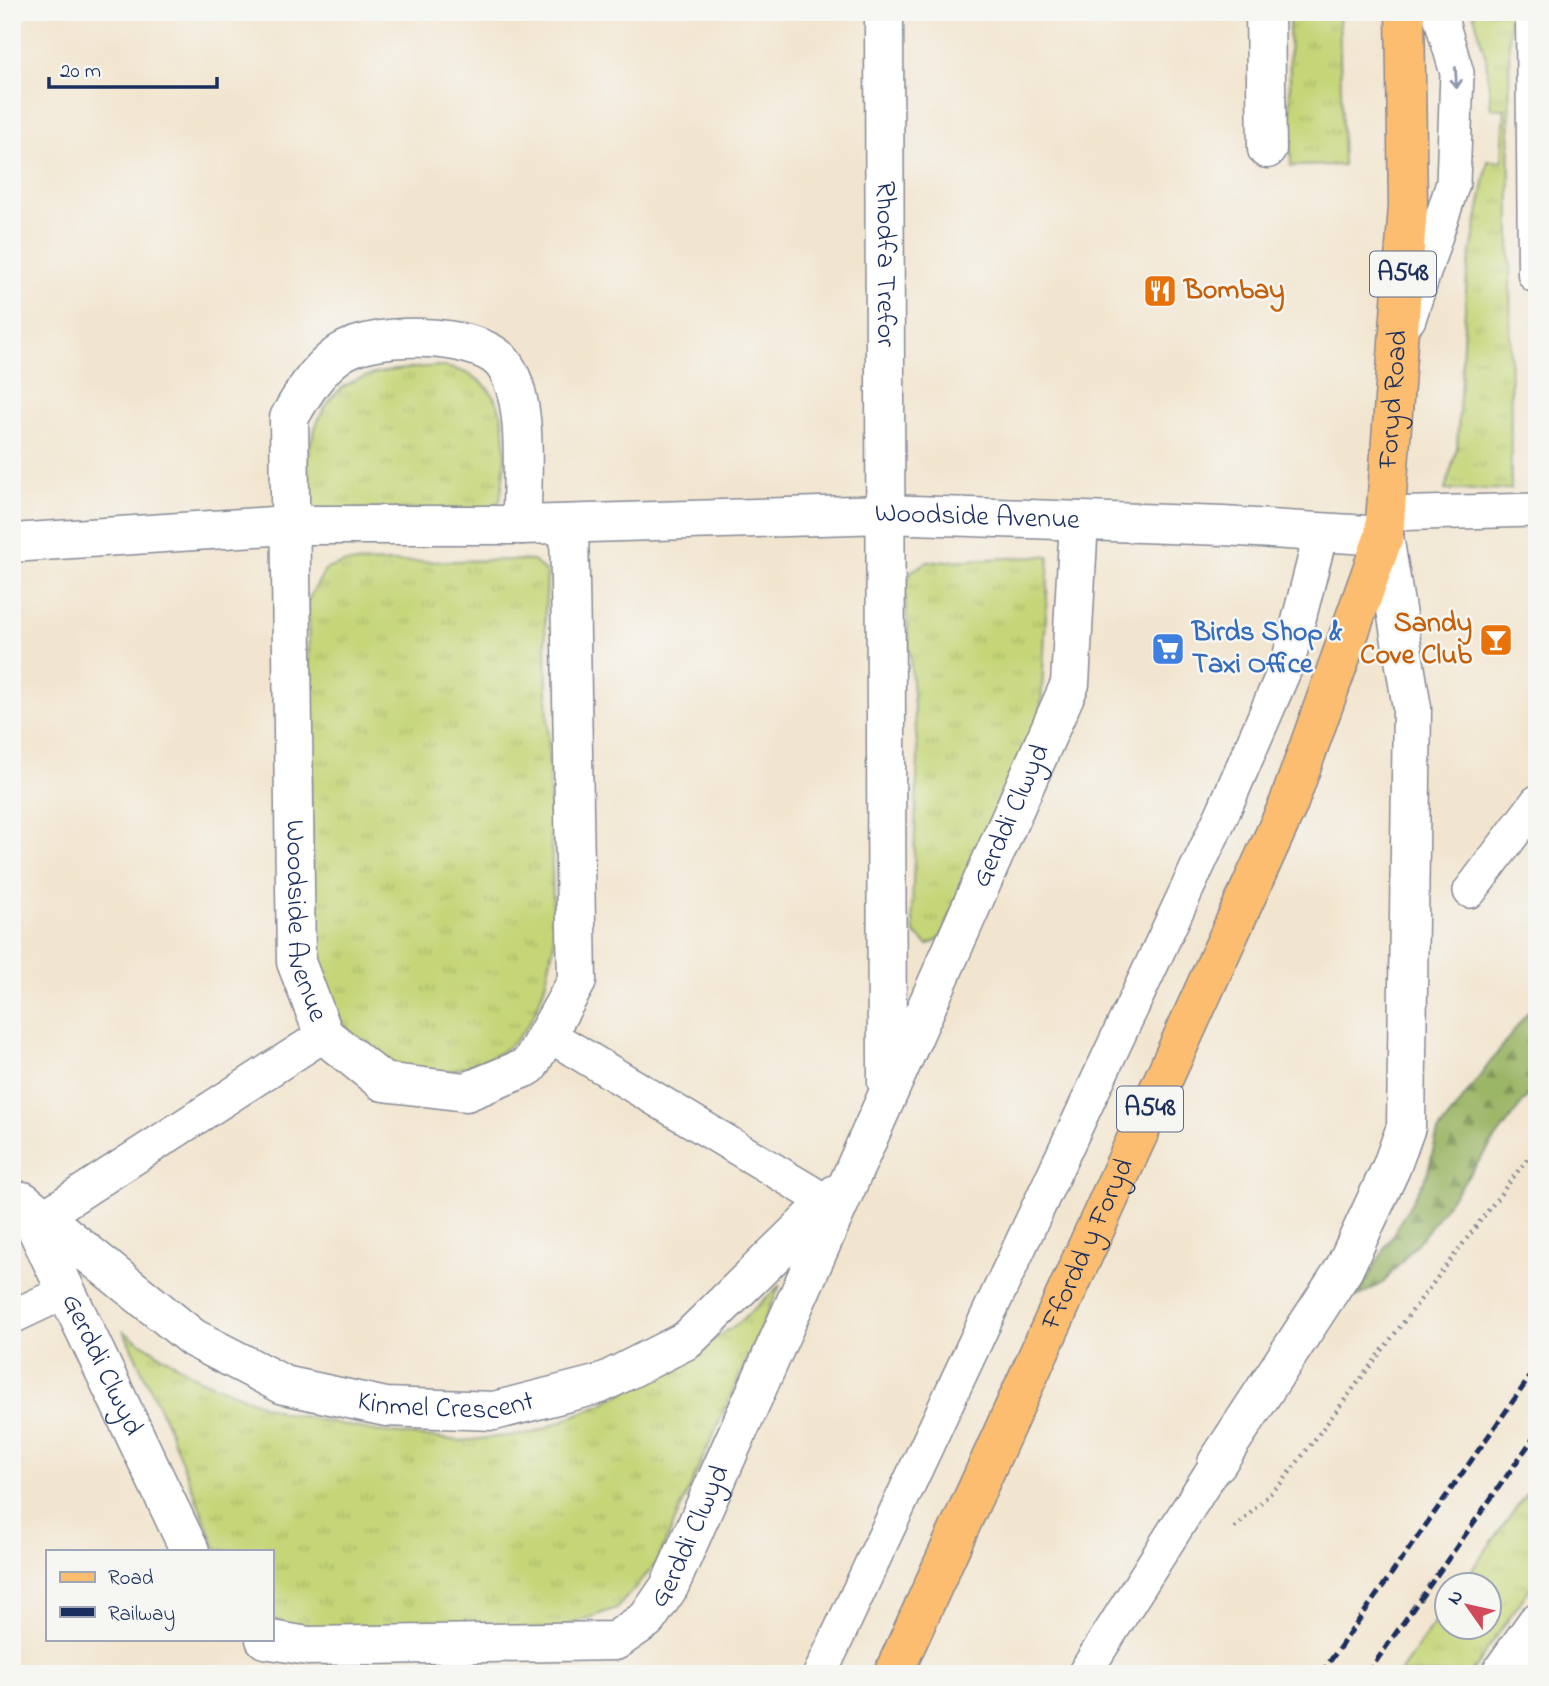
<svg xmlns="http://www.w3.org/2000/svg" width="1549" height="1686" viewBox="0 0 1549 1686" font-family="'Indie Flower',sans-serif">
<style>
.grass{fill:url(#grass-tufts);stroke:#70826a;stroke-width:2}
.forest{fill:url(#forest-firs);stroke:#5c7263;stroke-width:2}
.lines{fill:none;stroke-linecap:round;stroke-linejoin:round}
.lane-casing{stroke:#868a96;stroke-width:36}
.street-casing{stroke:#868a96;stroke-width:41}
.primary-casing{stroke:#868a96;stroke-width:41}
.path{stroke:#868a96;stroke-width:4.5;stroke-dasharray:2 5;stroke-linecap:butt}
.lane{stroke:#fff;stroke-width:33}
.street{stroke:#fff;stroke-width:38}
.primary{stroke:#fcbd6f;stroke-width:38}
.rail{stroke:#1b2f5e;stroke-width:5;stroke-dasharray:10 5;stroke-linecap:butt}
.oneway{stroke:#8d97ae}
.labels{text-anchor:middle;dominant-baseline:central;stroke-width:5;stroke-linejoin:round;paint-order:stroke}
.shield{fill:#f6f6f2;stroke:#5d6b8a;stroke-width:2}
.shield-label{font-size:26px;font-weight:bold;fill:#1b2f5e}
.street-label{font-size:28px;fill:#1b2f5e;stroke:#f6f6f2}
.food-label{font-size:28px;font-weight:bold;fill:#c56008;stroke:#f6f6f2;text-anchor:start}
.shop-label{font-size:28px;font-weight:bold;fill:#366cbe;stroke:#f6f6f2;text-anchor:start}
</style>
<defs>
<pattern id="grass-tufts" width="24" height="20" patternUnits="userSpaceOnUse" patternTransform="scale(1.75)"><rect width="24" height="20" fill="#c5d577"/><path d="M3 7l-1-3M5 7V3M7 7l1-3M15 17l-1-3M17 17v-4M19 17l1-3" fill="none" stroke="#a9b769"/></pattern>
<pattern id="forest-firs" width="22" height="20" patternUnits="userSpaceOnUse" patternTransform="scale(1.75)"><rect width="22" height="20" fill="#9cb668"/><path d="M5 1l3.5 6h-7zM16 11l3.5 6h-7z" fill="#7e9459"/></pattern>
</defs>
<rect width="100%" height="100%" fill="#f6f6f2"/>
<filter id="ink" filterUnits="userSpaceOnUse"><feTurbulence type="fractalNoise" baseFrequency=".0143" numOctaves="2"/><feDisplacementMap in="SourceGraphic" scale="14" xChannelSelector="R" yChannelSelector="G"/><feConvolveMatrix kernelMatrix="1 2 1 2 8 2 1 2 1" color-interpolation-filters="sRGB"/></filter>
<filter id="wash" filterUnits="userSpaceOnUse"><feTurbulence type="fractalNoise" baseFrequency=".00686" numOctaves="4" result="noise"/><feDisplacementMap in="SourceGraphic" scale="28" xChannelSelector="R" yChannelSelector="G"/><feGaussianBlur stdDeviation="1.57" result="paint"/><feColorMatrix in="noise" values="0 0 0 0 0 0 0 0 0 0 0 0 0 0 0 0 0 1.4 0 .05"/><feComposite in="paint" operator="in"/></filter>
<g filter="url(#wash)">
<rect width="100%" height="100%" fill="#f2e5cf"/>
<path class="grass" d="M 1289,12 L 1339,12 L 1343,165 L 1291,166 Z
M 1473,12 L 1509,12 L 1511,489 L 1445,490 L 1457,448 L 1467,274 L 1488,161 L 1502,161 L 1505,109 L 1491,108 L 1486,58 Z
M 438,366 C 515,374 509,441 500,501 L 487,509 L 314,510 L 303,498 C 305,460 313,401 352,382 C 377,369 410,369 438,366 Z
M 1049,556 L 1041,710 L 940,939 L 928,945 L 914,933 L 912,908 L 918,756 L 905,594 L 910,572 L 928,562 Z
M 510,560 L 534,561 L 547,574 L 545,619 L 554,942 C 547,981 539,1025 504,1050 C 496,1056 484,1059 475,1063 C 405,1094 339,1046 323,977 C 310,923 312,868 311,813 C 310,742 309,671 308,600 L 326,569 L 344,563 Z
M 780,1285 L 656,1564 L 617,1608 L 557,1629 L 297,1628 L 271,1618 L 271,1551 L 217,1551 L 166,1422 L 124,1332 L 199,1379 L 280,1412 L 375,1431 L 461,1441 L 534,1433 L 602,1404 L 677,1364 L 740,1322 Z
M 1537,1478 L 1537,1578 L 1470,1674 L 1399,1674 L 1447,1604 L 1448,1626 L 1490,1626 L 1490,1584 L 1462,1584 Z"/>
<path class="forest" d="M 1537,1000 L 1537,1083 L 1425,1234 L 1384,1282 L 1357,1297 L 1427,1175 L 1438,1132 Z"/>
</g>
<g filter="url(#ink)">
<g class="lines">
<defs>
<path id="lane" d="M 1409,319 L 1453,183 L 1457,73 L 1439,12
M 1385,514 L 1537,510
M 1470,891 L 1537,802
M 547,1034 L 827,1202
M 43,1217 L 324,1035
M 12,1317 L 67,1291
M 820,1674 L 1224,810 L 1288,662 L 1321,533
M 1084,1674 L 1217,1463"/>
<g id="street">
<path id="s1" d="M 884,12 L 887,1083"/>
<path d="M 1265,12 L 1267,149"/>
<path d="M 1535,12 L 1537,274"/>
<path id="s2" d="M 522,525 C 521,480 531,397 502,362 C 476,331 368,331 338,355 C 316,371 302,395 289,418 L 296,962 L 324,1035 L 383,1082 L 466,1092 L 529,1066 L 577,981 L 569,524"/>
<path id="s3" d="M 12,543 L 288,525 L 522,525 L 886,514 L 1223,526 L 1384,536 L 1412,708 L 1406,1127 L 1391,1168 L 1344,1269 L 1217,1463"/>
<path id="s4" d="M 23,1201 L 193,1338 L 284,1385 L 386,1407 L 494,1411 L 600,1384 L 687,1340 L 836,1194"/>
<path id="s5" d="M 30,1215 L 190,1551"/>
<path id="s6" d="M 265,1639 L 308,1646 L 615,1641 L 647,1619 L 669,1587 L 1070,684 L 1079,521"/>
<path d="M 1500,1674 L 1537,1622"/>
</g>
<g id="primary">
<path id="s7" d="M 893,1674 L 1288,805 L 1384,536 L 1408,206 L 1405,12"/>
</g>
</defs>
<use href="#lane" class="lane-casing"/>
<use href="#street" class="street-casing"/>
<use href="#primary" class="primary-casing"/>
<path class="path" d="M 1235,1528 L 1284,1480 L 1537,1146"/>
<use href="#lane" class="lane"/>
<use href="#street" class="street"/>
<use href="#primary" class="primary"/>
<path class="rail" d="M 1321,1674 L 1537,1367
M 1367,1674 L 1537,1433"/>
</g>
<defs><path id="oneway-shaft" d="M-6 0H5M1.5-3L5.5 0L1.5 3" fill="none" stroke-width="1.6" stroke-linecap="round" stroke-linejoin="round" transform="scale(1.75)"/></defs>
<use class="oneway" href="#oneway-shaft" transform="translate(1456 78) rotate(87)"/>
</g>
<defs>
<symbol id="restaurant-square" viewBox="-11 -11 22 22"><rect x="-9" y="-9" width="18" height="18" rx="4" fill="#e8710a" stroke="#f6f6f2"/><path d="M-5-6h1v4h1v-4h1v4h1v-4h1v5L-1.5 .5V6h-2V.5L-5-1ZM5-6V6H3V1.5H1.5Q1.5-4 5-6Z" fill="#fff"/></symbol>
<symbol id="bar-square" viewBox="-11 -11 22 22"><rect x="-9" y="-9" width="18" height="18" rx="4" fill="#e8710a" stroke="#f6f6f2"/><path d="M-6-5H6L.8 .8V4.5H3.5V6h-7V4.5H-.8V.8Z" fill="#fff"/></symbol>
<symbol id="supermarket-square" viewBox="-11 -11 22 22"><rect x="-9" y="-9" width="18" height="18" rx="4" fill="#3f7fe0" stroke="#f6f6f2"/><path d="M-6-5.5h2.5l.6 2H6L4.5 2H-2.5L-4.4-4H-6ZM-1.5 3.2a1.3 1.3 0 1 0 .1 0ZM3 3.2a1.3 1.3 0 1 0 .1 0Z" fill="#fff"/></symbol>
</defs>
<g fill-rule="evenodd">
<use href="#restaurant-square" x="1141" y="272" width="38" height="38"/>
<use href="#bar-square" x="1477" y="621" width="38" height="38"/>
<use href="#supermarket-square" x="1149" y="630" width="38" height="38"/>
</g>
<g class="labels">
<g class="shield">
<rect x="1370" y="251.5" width="66" height="45" rx="5"/>
<rect x="1117" y="1086.5" width="66" height="45" rx="5"/>
</g>
<g class="shield-label">
<text x="1403" y="274">A548</text>
<text x="1150" y="1109">A548</text>
</g>
<g class="street-label">
<text stroke="none"><textPath href="#s1" startOffset="252">Rhodfa Trefor</textPath></text>
<text stroke="none"><textPath href="#s7" startOffset="1377">Foryd Road</textPath></text>
<text stroke="none"><textPath href="#s3" startOffset="966">Woodside Avenue</textPath></text>
<text stroke="none"><textPath href="#s6" startOffset="1272">Gerddi Clwyd</textPath></text>
<text stroke="none"><textPath href="#s2" startOffset="924">Woodside Avenue</textPath></text>
<text stroke="none"><textPath href="#s7" startOffset="472">Ffordd y Foryd</textPath></text>
<text stroke="none"><textPath href="#s5" startOffset="166">Gerddi Clwyd</textPath></text>
<text stroke="none"><textPath href="#s4" startOffset="485">Kinmel Crescent</textPath></text>
<text stroke="none"><textPath href="#s6" startOffset="483">Gerddi Clwyd</textPath></text>
</g>
<g class="food-label">
<text x="1184" y="291">Bombay</text>
<text x="1472" y="624" text-anchor="end">Sandy<tspan x="1472" dy="32">Cove Club</tspan></text>
</g>
<g class="shop-label">
<text x="1192" y="633">Birds Shop &amp;<tspan x="1192" dy="32">Taxi Office</tspan></text>
</g>
</g>
<rect width="1549" height="1686" fill="none" stroke="#f6f6f2" stroke-width="42"/>
<rect x="46" y="1550" width="228" height="91" fill="#f6f6f2" stroke="#9ea6b7" stroke-width="2"/>
<rect x="60" y="1572" width="35" height="10" fill="#fcbd6f" stroke="#9ea6b7" stroke-width="2"/>
<text x="108" y="1584" font-size="21" fill="#1b2f5e">Road</text>
<rect x="60" y="1607" width="35" height="10" fill="#1b2f5e" stroke="#9ea6b7" stroke-width="2"/>
<text x="108" y="1620" font-size="21" fill="#1b2f5e">Railway</text>
<g transform="translate(1468 1606) rotate(304)"><circle r="33" fill="#f6f6f2" stroke="#9ea6b7" stroke-width="2"/>
<path d="M0-5L12 26L0 18L-12 26Z" fill="#d1495b"/>
<text y="-10" font-size="19" font-weight="bold" text-anchor="middle" fill="#1b2f5e">N</text>
</g>
<path d="M49 77v10h168v-10" fill="none" stroke="#1b2f5e" stroke-width="3.5"/>
<text x="60" y="77" font-size="21" fill="#1b2f5e" stroke="#f6f6f2" stroke-width="5" paint-order="stroke">20 m</text>
</svg>
